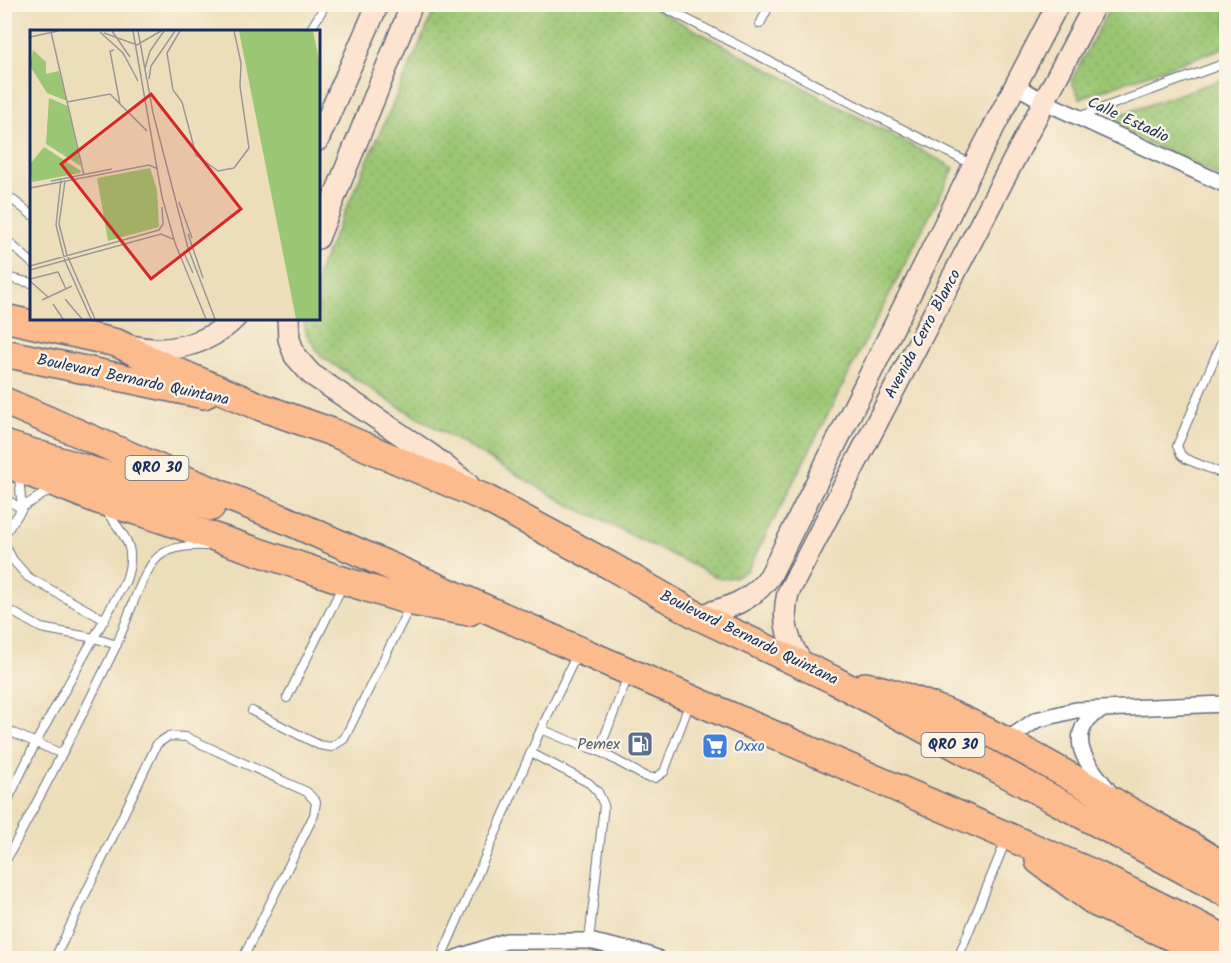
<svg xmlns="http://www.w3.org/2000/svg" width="1231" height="963" viewBox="0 0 1231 963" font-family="Kalam,sans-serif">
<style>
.grass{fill:url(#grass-dots);stroke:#5b7a68;stroke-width:1.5}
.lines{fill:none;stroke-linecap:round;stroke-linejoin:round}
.lane-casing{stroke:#646c7f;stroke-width:10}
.street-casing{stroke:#646c7f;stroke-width:18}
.secondary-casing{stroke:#646c7f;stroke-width:24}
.highway-casing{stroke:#646c7f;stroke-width:30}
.lane{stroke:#fff;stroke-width:8}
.street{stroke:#fff;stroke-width:15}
.secondary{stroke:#fde4d1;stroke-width:21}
.highway{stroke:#fbbb8d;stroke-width:27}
.labels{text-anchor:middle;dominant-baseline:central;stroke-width:4.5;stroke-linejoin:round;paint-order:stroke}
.shield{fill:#fcf5e5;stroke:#5e6a86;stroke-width:1.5}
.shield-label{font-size:15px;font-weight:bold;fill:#1b2f5e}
.street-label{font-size:16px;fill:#1b2f5e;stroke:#fcf5e5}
.service-label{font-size:16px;fill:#4e5e75;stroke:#fcf5e5;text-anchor:end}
.shop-label{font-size:16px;fill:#366cbe;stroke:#fcf5e5;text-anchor:start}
.inset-road{fill:none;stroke:#999896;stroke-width:1.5}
.view{fill:#d62828;fill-opacity:0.15;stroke:#d62828;stroke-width:3}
.inset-edge{fill:none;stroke:#1b2f5e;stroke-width:3}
</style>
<defs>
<pattern id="grass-dots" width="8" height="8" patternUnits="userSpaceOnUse" patternTransform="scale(1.5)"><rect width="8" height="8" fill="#9bc673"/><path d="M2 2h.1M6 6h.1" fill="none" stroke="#85aa66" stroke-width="1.8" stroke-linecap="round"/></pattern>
</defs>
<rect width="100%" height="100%" fill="#fcf5e5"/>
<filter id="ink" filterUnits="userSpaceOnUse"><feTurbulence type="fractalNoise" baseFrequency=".0167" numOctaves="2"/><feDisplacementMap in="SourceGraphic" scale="12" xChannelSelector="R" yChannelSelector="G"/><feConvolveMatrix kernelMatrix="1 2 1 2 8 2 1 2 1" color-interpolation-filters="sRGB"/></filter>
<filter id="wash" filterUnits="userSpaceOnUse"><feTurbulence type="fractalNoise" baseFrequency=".008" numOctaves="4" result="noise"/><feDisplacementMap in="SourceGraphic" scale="24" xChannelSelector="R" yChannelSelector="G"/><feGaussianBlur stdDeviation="1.35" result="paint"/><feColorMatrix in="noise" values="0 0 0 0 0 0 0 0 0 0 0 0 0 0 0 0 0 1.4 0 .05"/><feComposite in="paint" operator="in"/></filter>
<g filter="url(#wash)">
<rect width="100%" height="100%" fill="#eddebb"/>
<path class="grass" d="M 1112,4 L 1226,5 L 1226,47 L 1080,98 L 1071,81 Z
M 437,5 L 648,5 L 954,168 L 748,570 L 734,577 L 721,579 L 564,502 L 391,402 L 322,357 L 307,335 L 303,318 L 318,318 L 318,272 Z
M 1226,78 L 1226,180 L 1121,130 L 1115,123 L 1119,115 Z"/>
</g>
<g filter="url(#ink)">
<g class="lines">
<defs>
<path id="lane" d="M 657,4 L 971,164
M 760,24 L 770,4
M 309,32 L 326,4
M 1078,117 L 1226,63
M 4,193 L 32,215
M 4,238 L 32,263
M 4,277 L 32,283
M 1226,332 L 1177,446 L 1181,455 L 1186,459 L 1226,475
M 19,475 L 21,499 L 24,506
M 4,498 L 22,509
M 4,535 L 24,506 L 52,489
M 4,543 L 13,560 L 28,577 L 105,620
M 4,607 L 41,628 L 94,638 L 117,645
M 577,654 L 541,729 L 582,746 L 599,751 L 628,676
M 287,698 L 343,585
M 252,711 L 319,745 L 331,747 L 344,739 L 410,606
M 4,729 L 62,754
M 599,751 L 646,777 L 655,778 L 664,772 L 690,702
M 531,753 L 589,783 L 598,792 L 604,805 L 589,941
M 4,808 L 35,744 L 126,580 C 137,547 126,538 106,511
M 4,864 C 42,793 80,721 115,648 C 126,626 141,572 158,557 C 171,546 190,545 206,546
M 55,958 L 157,744 L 169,736 L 186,737 L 307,792 L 316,802 L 314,815 L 243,958
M 441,958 L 541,729
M 958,958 L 1006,840"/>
<path id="street" d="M 1016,86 L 1045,102 L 1226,185
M 1103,710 C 1095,712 1089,717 1085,724 C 1069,750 1098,775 1111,794
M 1007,740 L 1036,720 L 1076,710 L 1226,704
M 456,958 L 506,941 L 589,941 L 646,954 L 657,958"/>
<path id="secondary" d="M 318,140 L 378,4
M 318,238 L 412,4
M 288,318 L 289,339 L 295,356 L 311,374 L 431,455 L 468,484
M 131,346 C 167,355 208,345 235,318
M 698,616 C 728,608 751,602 770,576 L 974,165 L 1058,4
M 805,667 C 788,643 781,622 788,593 L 1095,4"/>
<path id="highway" d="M 4,318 L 117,343 L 159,364 L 261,407 L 329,431 L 487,499 L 609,565 L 698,616 L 834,680 L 1226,893
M 4,353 L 204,395
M 4,401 L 191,482 L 286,520 L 579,650 L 1097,875 L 1226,939
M 4,444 L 211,507
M 4,463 L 98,500 L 143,513 L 345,581 L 412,602 L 469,612
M 865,686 C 955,706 1037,758 1116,803 C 1153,825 1191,844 1226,868
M 1039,861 L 1096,903 L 1218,958"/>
</defs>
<use href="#lane" class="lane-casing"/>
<use href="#street" class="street-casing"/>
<use href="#secondary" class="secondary-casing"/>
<use href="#highway" class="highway-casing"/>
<use href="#lane" class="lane"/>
<use href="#street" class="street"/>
<use href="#secondary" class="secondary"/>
<use href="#highway" class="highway"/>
</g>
</g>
<defs>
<symbol id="fuel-square" viewBox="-11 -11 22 22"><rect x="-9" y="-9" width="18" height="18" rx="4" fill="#5c6f8a" stroke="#fcf5e5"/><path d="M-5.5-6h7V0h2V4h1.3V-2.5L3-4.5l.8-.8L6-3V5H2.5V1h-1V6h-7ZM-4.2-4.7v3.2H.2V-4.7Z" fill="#fff"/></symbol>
<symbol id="supermarket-square" viewBox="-11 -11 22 22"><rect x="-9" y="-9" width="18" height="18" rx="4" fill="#3f7fe0" stroke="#fcf5e5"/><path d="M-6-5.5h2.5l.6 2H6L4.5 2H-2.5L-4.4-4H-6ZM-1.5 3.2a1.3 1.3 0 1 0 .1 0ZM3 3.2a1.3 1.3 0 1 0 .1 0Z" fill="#fff"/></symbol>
</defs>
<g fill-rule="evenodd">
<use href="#fuel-square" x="625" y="729" width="30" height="30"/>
<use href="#supermarket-square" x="700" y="731" width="30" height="30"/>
</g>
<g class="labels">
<g class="shield">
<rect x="125.5" y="456" width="63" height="24" rx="4.5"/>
<rect x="921.5" y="733" width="63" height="24" rx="4.5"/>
</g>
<g class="shield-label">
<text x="157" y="468">QRO 30</text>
<text x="953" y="745">QRO 30</text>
</g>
<g class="street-label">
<text transform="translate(1128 120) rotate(25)">Calle Estadio</text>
<text transform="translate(923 334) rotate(-62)">Avenida Cerro Blanco</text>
<text transform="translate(133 380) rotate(12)">Boulevard Bernardo Quintana</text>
<text transform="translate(749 638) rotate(26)">Boulevard Bernardo Quintana</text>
</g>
<g class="service-label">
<text x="620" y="744">Pemex</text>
</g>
<g class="shop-label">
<text x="734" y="746">Oxxo</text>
</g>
</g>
<g transform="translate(30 30)">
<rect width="290" height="290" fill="#eddebb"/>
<path d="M 3,20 L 16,32 L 16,44 L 29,41 L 37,71 L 17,63 L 0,36 ZM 19,68 L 38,76 L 51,136 L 16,114 ZM 14,117 L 51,141 L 50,143 L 2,152 L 0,134 ZM 120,138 L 127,160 L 129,197 L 78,211 L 67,148 Z" fill="#9bc673"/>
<path d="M 209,1 L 283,1 L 290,35 L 289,289 L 266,289 Z" fill="#9bc673"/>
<path class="inset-road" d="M 82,1 L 100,27M 103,1 L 132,167 L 145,213 L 176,289M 108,1 L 123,83 L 158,218 L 185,289M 150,1 L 137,23 L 143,60 L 152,72 L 166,125 L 188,141 L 204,138 L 219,118 L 210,56 L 211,33 L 204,1M 21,2 L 54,145M 70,2 L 93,23 L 108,51M 74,3 L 107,15 L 131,1M 0,7 L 28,1M 84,20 L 80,21 L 90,74M 115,38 L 120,21 L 134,1M 119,49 L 121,36 L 145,1M 37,72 L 80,64 L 117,101M 31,150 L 26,195 L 35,231 L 61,289M 21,151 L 82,139M 35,151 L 29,194 L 37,225 L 65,289M 0,158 L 119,135 L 128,139M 149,172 L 162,208M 158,204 L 173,248M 154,223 L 163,243M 0,236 L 129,200 L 133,194 L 132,177M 0,240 L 131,204 L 143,209M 0,249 L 28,242 L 36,259M 0,251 L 18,267M 35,269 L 52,289M 12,270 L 42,256M 23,274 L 33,289"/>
<path class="view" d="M 121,64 L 211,179 L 121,249 L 31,134 Z"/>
<rect width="290" height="290" class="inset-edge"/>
</g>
<rect width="1231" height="963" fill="none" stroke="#fcf5e5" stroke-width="24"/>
</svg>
